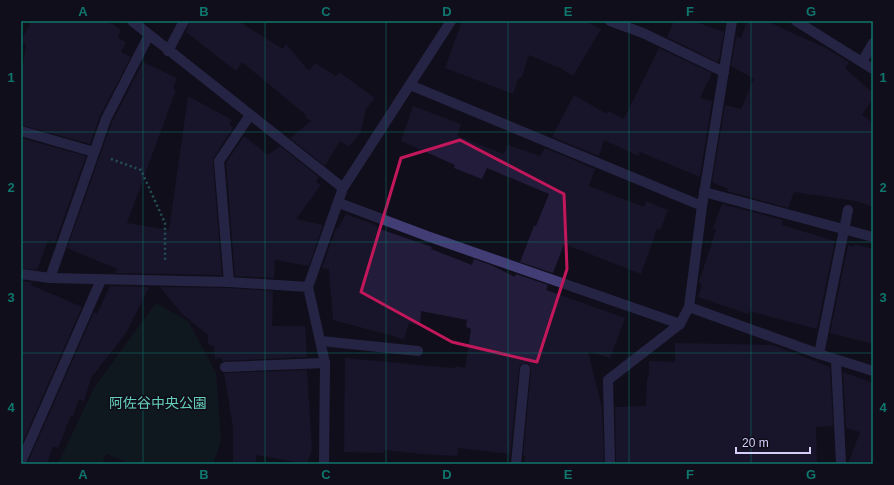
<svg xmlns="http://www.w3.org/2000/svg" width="894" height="485" viewBox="0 0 894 485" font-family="Arial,'Noto Sans JP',sans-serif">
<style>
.green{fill:#112525}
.building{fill:#231c3a}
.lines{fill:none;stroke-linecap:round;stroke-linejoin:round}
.path{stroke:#3ba09e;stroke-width:2.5;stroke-dasharray:2 3;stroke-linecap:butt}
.service{stroke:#423e75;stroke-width:10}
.minor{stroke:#423e75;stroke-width:10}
.marked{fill:none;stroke:#c2185b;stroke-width:3;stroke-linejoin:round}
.grid{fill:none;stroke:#0f766e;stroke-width:1;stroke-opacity:0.55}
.labels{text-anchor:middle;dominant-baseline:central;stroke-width:3.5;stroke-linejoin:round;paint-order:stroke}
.park-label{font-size:14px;fill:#64cfb8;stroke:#100e1b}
.neatline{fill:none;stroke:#0f766e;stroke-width:1.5}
.grid-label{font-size:13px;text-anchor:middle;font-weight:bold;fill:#0f766e}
</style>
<rect width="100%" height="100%" fill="#100e1b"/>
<path class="green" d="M 156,303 L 188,321 L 216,373 L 221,440 L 213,464 L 133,464 L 106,454 L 102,464 L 58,464 L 94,388 Z"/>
<path class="building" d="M 31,21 L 104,21 L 114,25 L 121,30 L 118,38 L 126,42 L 121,52 L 131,57 L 100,116 L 90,144 L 21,125 L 21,80 L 26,44 L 21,42 Z
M 190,21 L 238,21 L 283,49 L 286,44 L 309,71 L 315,63 L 336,76 L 339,72 L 375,98 L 366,109 L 361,132 L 349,147 L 340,141 L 325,166 L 290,138 L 311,121 L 305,117 L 306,115 L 242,62 L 236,71 L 186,32 Z
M 462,21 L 584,21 L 601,29 L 573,76 L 560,68 L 529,55 L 522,77 L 518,79 L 513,94 L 445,68 Z
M 674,21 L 693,21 L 724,32 L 719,59 L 717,62 L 667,37 Z
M 747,21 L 766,21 L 826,48 L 849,62 L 845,68 L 873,93 L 873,98 L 862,115 L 873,123 L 873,207 L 856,201 L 794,192 L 788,208 L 727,191 L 728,189 L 712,182 L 725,105 L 741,109 L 754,79 L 731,66 L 736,37 L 741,38 Z
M 659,48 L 712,73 L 700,98 L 712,101 L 700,177 L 640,152 L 638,156 L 604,140 L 599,156 L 552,137 L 574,95 L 607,114 L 608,111 L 624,119 Z
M 143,62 L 177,78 L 173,88 L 176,90 L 127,223 L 169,230 L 188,96 L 232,120 L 229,124 L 233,128 L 214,157 L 213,162 L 222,275 L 115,273 L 117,269 L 67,248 L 112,122 Z
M 413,106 L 461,124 L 457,136 L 504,154 L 508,145 L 540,156 L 545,148 L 595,169 L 589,186 L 644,207 L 646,201 L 668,210 L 660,230 L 657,229 L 641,274 L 564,244 L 553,273 L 520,262 L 534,226 L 536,226 L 549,194 L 487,168 L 482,179 L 454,168 L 455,165 L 401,141 Z
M 244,136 L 268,155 L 280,146 L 319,177 L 316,182 L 321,185 L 296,219 L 323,225 L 309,266 L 275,260 L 274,278 L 235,276 L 226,163 Z
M 21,138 L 86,156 L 55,243 L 48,240 L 37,270 L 21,268 Z
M 722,204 L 783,220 L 782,225 L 835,241 L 817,329 L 749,311 L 748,314 L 698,297 L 702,284 L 699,283 L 699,282 L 716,230 L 713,228 Z
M 346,214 L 378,226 L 377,228 L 432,247 L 431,249 L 472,265 L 474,259 L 491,265 L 515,277 L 516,274 L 548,285 L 546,290 L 625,318 L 610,358 L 588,351 L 602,408 L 604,464 L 524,464 L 525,456 L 523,456 L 531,370 L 529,364 L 525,363 L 520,365 L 519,368 L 510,454 L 458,448 L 457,456 L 423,454 L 384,450 L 384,453 L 344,452 L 345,358 L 440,367 L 455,368 L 456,366 L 465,368 L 471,329 L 466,327 L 467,320 L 421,311 L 420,326 L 409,323 L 404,339 L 333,320 L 329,269 L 322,268 L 336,228 L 338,228 Z
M 854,244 L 873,249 L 873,344 L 830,333 L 848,245 L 854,247 Z
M 21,281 L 32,282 L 31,285 L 82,307 L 21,446 Z
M 110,286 L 149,287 L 126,333 L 91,378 L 84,401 L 79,399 L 73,416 L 71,415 L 58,448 L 53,446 L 47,464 L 27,464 L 94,312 L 97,314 Z
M 160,287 L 229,288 L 273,291 L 272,326 L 305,326 L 307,357 L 222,361 L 222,358 L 215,359 L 214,346 L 208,344 L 208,335 L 182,314 Z
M 675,343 L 773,345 L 830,367 L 833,426 L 816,427 L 817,464 L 616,464 L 615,407 L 646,406 L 647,380 L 649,373 L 649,361 L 675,362 Z
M 307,370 L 312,450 L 307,464 L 256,455 L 256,464 L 233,464 L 233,427 L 224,373 Z
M 843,372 L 873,383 L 873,464 L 848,464 L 860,432 L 846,428 Z"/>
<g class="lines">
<path class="path" d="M 111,159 L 141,170 L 165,223 L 165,262"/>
<path class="service" d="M 610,21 L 643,33 L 724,72
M 168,51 L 184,21
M 21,131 L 94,152
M 704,192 L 873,237
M 339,203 L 427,236 L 680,324
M 50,278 L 106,119 L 149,35
M 229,282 L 219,161 L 250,115
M 321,341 L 418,351
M 819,354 L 848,210
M 225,367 L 325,363
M 21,462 L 101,280
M 516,464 L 525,369"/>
<path class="minor" d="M 132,21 L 343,188
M 796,21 L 873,69
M 862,62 L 873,43
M 410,85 L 702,206
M 21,274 L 50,278 L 229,282 L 308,287
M 689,307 L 819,354 L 873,371
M 836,360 L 841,464
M 324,464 L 325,363 L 308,287 L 343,188 L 451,21
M 610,464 L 608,380 L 680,324 L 689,307 L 702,206 L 732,21"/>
</g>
<path d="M0 0H894V485H0ZM 460,140 L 564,194 L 567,269 L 537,362 L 452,342 L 361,292 L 401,158 Z" fill="#100e1b" fill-opacity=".55" fill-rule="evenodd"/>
<path class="marked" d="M 460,140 L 564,194 L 567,269 L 537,362 L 452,342 L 361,292 L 401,158 Z"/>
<path class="grid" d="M 143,21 L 143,464M 265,21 L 265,464M 386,21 L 386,464M 508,21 L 508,464M 629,21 L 629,464M 751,21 L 751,464M 21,132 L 873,132M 21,242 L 873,242M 21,353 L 873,353"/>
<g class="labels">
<g class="park-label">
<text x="158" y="403">阿佐谷中央公園</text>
</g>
</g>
<rect width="894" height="485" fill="none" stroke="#100e1b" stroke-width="44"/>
<path d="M736 447v6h74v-6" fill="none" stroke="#d4cef9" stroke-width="2"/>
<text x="742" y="447" font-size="12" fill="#d4cef9" stroke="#100e1b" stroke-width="3" paint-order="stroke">20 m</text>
<rect x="22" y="22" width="850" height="441" class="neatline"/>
<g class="grid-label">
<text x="83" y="16">A</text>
<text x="204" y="16">B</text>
<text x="326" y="16">C</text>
<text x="447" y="16">D</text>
<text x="568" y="16">E</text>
<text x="690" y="16">F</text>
<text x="811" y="16">G</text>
<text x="11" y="82">1</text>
<text x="883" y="82">1</text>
<text x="11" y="192">2</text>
<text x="883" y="192">2</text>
<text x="11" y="302">3</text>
<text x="883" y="302">3</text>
<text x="11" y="412">4</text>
<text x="883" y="412">4</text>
<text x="83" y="479">A</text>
<text x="204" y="479">B</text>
<text x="326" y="479">C</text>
<text x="447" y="479">D</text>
<text x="568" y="479">E</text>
<text x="690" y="479">F</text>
<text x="811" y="479">G</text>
</g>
</svg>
